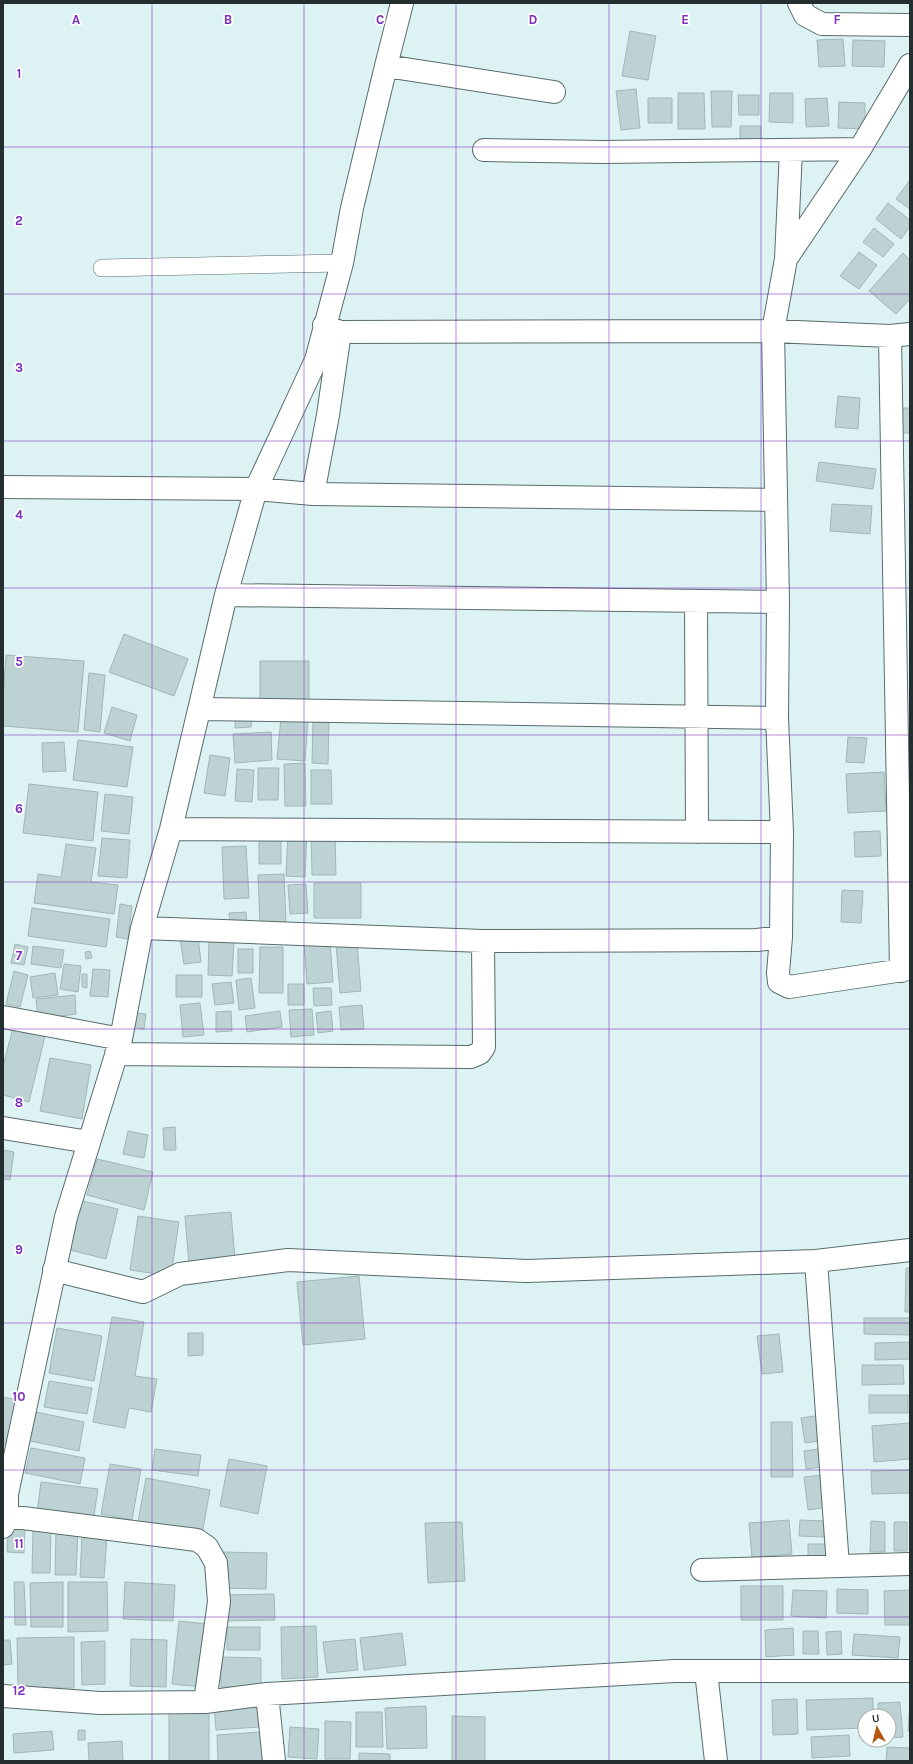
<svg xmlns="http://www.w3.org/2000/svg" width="913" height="1764" viewBox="0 0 913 1764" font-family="Karla,sans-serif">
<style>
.building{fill:#bdd3d3;stroke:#a1b6b7}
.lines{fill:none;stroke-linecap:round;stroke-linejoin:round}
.lane-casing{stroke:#596c6d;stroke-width:18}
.street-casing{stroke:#596c6d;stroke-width:24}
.lane{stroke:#fff;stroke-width:17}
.street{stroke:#fff;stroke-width:22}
.grid{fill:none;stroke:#7b2cbf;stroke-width:1;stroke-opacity:0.55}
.grid-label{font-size:13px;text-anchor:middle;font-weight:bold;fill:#7b2cbf;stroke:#fff;stroke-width:3.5;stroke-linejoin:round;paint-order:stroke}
</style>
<rect width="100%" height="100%" fill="#dcf2f3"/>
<path class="building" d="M 630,31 L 656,36 L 648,80 L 622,76 Z
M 843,39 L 845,66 L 819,67 L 817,40 Z
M 853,40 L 885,41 L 884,67 L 852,66 Z
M 636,89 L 640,128 L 621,130 L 616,91 Z
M 711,91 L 732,91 L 731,127 L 712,127 Z
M 678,93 L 704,93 L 705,129 L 678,129 Z
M 770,93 L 793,93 L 793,123 L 769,122 Z
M 738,95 L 759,95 L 759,115 L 739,115 Z
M 648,98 L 672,98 L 672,123 L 648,123 Z
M 827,98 L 829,126 L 806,127 L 805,99 Z
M 839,102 L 865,103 L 865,129 L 838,128 Z
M 740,126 L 761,126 L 761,141 L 740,140 Z
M 910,180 L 910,209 L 896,199 Z
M 888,203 L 910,220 L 910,227 L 901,239 L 876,219 Z
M 874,228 L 894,244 L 883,257 L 863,242 Z
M 859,252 L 877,265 L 859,289 L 840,276 Z
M 903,253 L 910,260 L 910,299 L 896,314 L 869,291 Z
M 838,396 L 860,398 L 858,429 L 835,427 Z
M 903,408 L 910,408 L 910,433 L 902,433 Z
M 819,462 L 876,469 L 873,489 L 816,481 Z
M 832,504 L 872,506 L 870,534 L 830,531 Z
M 124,634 L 188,659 L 174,696 L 109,672 Z
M 6,655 L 84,661 L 78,732 L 3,726 L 3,698 Z
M 260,661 L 309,661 L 309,701 L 260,701 Z
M 89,673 L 105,675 L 100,732 L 84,730 Z
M 112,707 L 137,715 L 130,741 L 104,733 Z
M 235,715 L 252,715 L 251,727 L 235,728 Z
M 281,718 L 308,720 L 305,761 L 277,759 Z
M 313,722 L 329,723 L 328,764 L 312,763 Z
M 271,732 L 272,760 L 235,763 L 233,734 Z
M 848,737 L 867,738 L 864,763 L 846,762 Z
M 78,740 L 133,747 L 127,787 L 73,780 Z
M 64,742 L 66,771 L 43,772 L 42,743 Z
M 210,755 L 230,758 L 225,796 L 204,793 Z
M 305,763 L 306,806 L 285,806 L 284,764 Z
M 258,768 L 279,768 L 278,800 L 258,800 Z
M 237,769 L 254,770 L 252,802 L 235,801 Z
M 311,770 L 331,770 L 332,804 L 311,804 Z
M 884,772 L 886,811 L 848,813 L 846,774 Z
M 29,784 L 98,792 L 93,841 L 23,833 Z
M 105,794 L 133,797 L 129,834 L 101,831 Z
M 880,831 L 881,856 L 855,857 L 854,832 Z
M 288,833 L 307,834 L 305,877 L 286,876 Z
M 311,834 L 335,834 L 336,875 L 312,875 Z
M 259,835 L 281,835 L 281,864 L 259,864 Z
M 102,838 L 130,840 L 127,878 L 98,876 Z
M 66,844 L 96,848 L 91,882 L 118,885 L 114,914 L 34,903 L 38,874 L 61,877 Z
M 246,846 L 249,898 L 224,899 L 222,847 Z
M 284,874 L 286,922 L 260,923 L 258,875 Z
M 314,883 L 361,883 L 361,918 L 314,918 Z
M 306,884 L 308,913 L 290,914 L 288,885 Z
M 842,890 L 863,891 L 861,923 L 841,922 Z
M 120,904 L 132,906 L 128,939 L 116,937 Z
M 32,908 L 110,919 L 106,947 L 28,936 Z
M 246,912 L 247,923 L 230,925 L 229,913 Z
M 198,937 L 201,962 L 184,964 L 180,939 Z
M 209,941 L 234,942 L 232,976 L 208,975 Z
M 330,942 L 333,982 L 307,984 L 304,944 Z
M 357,943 L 361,991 L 340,993 L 336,944 Z
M 15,944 L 28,947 L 24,965 L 11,963 Z
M 33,946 L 64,950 L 61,968 L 31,964 Z
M 260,947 L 283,947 L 283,993 L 259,993 Z
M 238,949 L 253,949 L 253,973 L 238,973 Z
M 90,951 L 92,958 L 86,959 L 85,952 Z
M 64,964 L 81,966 L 78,992 L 60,989 Z
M 93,969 L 110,970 L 108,997 L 90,996 Z
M 14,971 L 28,975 L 20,1007 L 6,1004 Z
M 55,973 L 58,995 L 33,998 L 30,977 Z
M 82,974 L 87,974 L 87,988 L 82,987 Z
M 176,975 L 202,975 L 202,997 L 176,997 Z
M 251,978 L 255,1008 L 239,1010 L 236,980 Z
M 231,982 L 234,1003 L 215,1005 L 212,984 Z
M 288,984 L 304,984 L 304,1005 L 288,1005 Z
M 313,988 L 331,988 L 332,1005 L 314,1006 Z
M 75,995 L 76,1014 L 38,1019 L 36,999 Z
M 200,1003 L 204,1035 L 183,1037 L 180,1005 Z
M 362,1005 L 364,1029 L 341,1030 L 339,1007 Z
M 312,1009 L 314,1035 L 291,1037 L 289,1010 Z
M 231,1011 L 232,1031 L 216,1032 L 216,1012 Z
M 280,1011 L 282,1027 L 247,1032 L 245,1016 Z
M 331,1011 L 333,1031 L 318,1033 L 316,1013 Z
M 134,1013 L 146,1014 L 144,1029 L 131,1027 Z
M 13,1028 L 45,1036 L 29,1102 L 3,1095 L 3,1066 Z
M 50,1058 L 91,1065 L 82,1119 L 40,1111 Z
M 175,1127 L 176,1150 L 164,1150 L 163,1128 Z
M 128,1131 L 148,1135 L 144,1158 L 123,1154 Z
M 3,1150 L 14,1152 L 10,1180 L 3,1179 Z
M 97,1159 L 153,1172 L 144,1210 L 87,1195 Z
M 78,1200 L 118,1209 L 106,1259 L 66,1249 Z
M 231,1212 L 235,1260 L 189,1264 L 185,1216 Z
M 138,1216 L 179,1222 L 171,1276 L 130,1270 Z
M 906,1268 L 910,1268 L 910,1312 L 905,1312 Z
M 359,1276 L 365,1339 L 303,1345 L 297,1282 Z
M 112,1317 L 144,1322 L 135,1376 L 157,1379 L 151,1412 L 129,1408 L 125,1428 L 93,1422 Z
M 864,1318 L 910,1318 L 910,1335 L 864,1334 Z
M 57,1328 L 102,1336 L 94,1381 L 49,1373 Z
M 188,1333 L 203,1333 L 203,1355 L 188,1356 Z
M 779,1334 L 783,1372 L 762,1374 L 757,1336 Z
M 910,1342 L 910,1359 L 875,1360 L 875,1343 Z
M 862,1365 L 903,1365 L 904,1384 L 862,1385 Z
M 49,1381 L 92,1388 L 87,1414 L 44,1407 Z
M 869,1395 L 908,1395 L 908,1413 L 869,1413 Z
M 3,1397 L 18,1400 L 10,1445 L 3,1444 Z
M 31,1411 L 84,1422 L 79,1451 L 25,1440 Z
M 821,1415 L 825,1440 L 805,1443 L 801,1418 Z
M 771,1422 L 792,1422 L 793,1477 L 771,1477 Z
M 910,1423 L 910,1459 L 874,1462 L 872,1426 Z
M 31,1448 L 85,1458 L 80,1484 L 25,1473 Z
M 826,1448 L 829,1466 L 806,1469 L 804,1451 Z
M 155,1449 L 201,1455 L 198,1476 L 152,1470 Z
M 229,1459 L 267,1466 L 258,1514 L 220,1506 Z
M 110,1464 L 141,1469 L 132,1520 L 101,1514 Z
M 910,1470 L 910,1493 L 872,1494 L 871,1471 Z
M 824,1475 L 828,1507 L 808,1510 L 804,1477 Z
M 146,1478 L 210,1490 L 201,1540 L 137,1527 Z
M 41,1482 L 98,1489 L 93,1521 L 37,1513 Z
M 789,1520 L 792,1554 L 752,1557 L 749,1523 Z
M 800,1520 L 825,1521 L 824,1537 L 799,1536 Z
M 871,1521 L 885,1522 L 885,1552 L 870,1552 Z
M 462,1522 L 465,1581 L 428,1583 L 425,1523 Z
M 894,1522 L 907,1522 L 907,1551 L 894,1551 Z
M 8,1528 L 25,1528 L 24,1553 L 7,1552 Z
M 33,1529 L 51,1530 L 50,1573 L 32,1573 Z
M 56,1530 L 78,1530 L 76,1575 L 55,1575 Z
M 82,1535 L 107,1536 L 104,1578 L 80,1577 Z
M 808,1544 L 830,1544 L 830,1558 L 808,1559 Z
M 222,1552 L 267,1553 L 266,1589 L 221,1588 Z
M 14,1582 L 24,1582 L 26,1625 L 15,1625 Z
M 63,1582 L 63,1627 L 31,1627 L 30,1583 Z
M 68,1582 L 107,1582 L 108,1631 L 68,1632 Z
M 125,1582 L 175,1585 L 173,1621 L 123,1619 Z
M 741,1586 L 783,1586 L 783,1620 L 741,1620 Z
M 837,1589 L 868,1590 L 868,1614 L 837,1613 Z
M 793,1590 L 827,1591 L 826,1618 L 791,1616 Z
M 910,1590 L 910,1625 L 885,1625 L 884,1591 Z
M 274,1594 L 275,1620 L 225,1621 L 224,1595 Z
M 179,1621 L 209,1624 L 202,1687 L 172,1684 Z
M 316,1626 L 318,1677 L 282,1679 L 281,1627 Z
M 227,1627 L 260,1627 L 260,1650 L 227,1650 Z
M 793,1628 L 794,1655 L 766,1657 L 765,1630 Z
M 803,1631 L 818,1631 L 819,1654 L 803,1654 Z
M 841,1631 L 842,1654 L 827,1655 L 826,1632 Z
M 402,1633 L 406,1665 L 364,1670 L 360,1638 Z
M 854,1634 L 900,1637 L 898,1658 L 852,1655 Z
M 74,1637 L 74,1688 L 18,1688 L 17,1638 Z
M 131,1639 L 167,1640 L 166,1687 L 130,1686 Z
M 355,1639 L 358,1670 L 327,1673 L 323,1642 Z
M 3,1640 L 10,1640 L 12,1664 L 3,1665 Z
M 105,1641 L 105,1684 L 82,1685 L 81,1642 Z
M 221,1657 L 261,1658 L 261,1687 L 221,1687 Z
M 873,1698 L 873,1716 L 865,1716 L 865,1728 L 807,1730 L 806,1700 Z
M 797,1699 L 798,1734 L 773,1735 L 772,1700 Z
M 900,1702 L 903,1737 L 889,1738 L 889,1716 L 878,1716 L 878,1703 Z
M 910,1702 L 910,1731 L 908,1731 Z
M 258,1703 L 259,1727 L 216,1730 L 214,1706 Z
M 426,1706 L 427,1748 L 387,1749 L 385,1708 Z
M 169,1709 L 209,1709 L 209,1761 L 169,1761 Z
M 356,1712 L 382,1712 L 383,1747 L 356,1747 Z
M 452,1716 L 485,1717 L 485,1761 L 452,1761 Z
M 325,1721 L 351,1722 L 350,1759 L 325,1759 Z
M 290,1727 L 319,1729 L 317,1759 L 288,1757 Z
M 78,1730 L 85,1730 L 85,1740 L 78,1740 Z
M 52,1731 L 54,1750 L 14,1753 L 13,1734 Z
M 261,1732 L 263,1761 L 218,1761 L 217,1735 Z
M 849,1735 L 850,1756 L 812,1758 L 811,1737 Z
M 122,1741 L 123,1761 L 89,1761 L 88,1743 Z
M 887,1747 L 910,1748 L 910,1761 L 886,1761 Z
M 359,1753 L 390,1754 L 390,1761 L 359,1761 Z"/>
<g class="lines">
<defs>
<path id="lane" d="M 102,268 L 342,263"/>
<path id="street" d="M 799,3 L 805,15 L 822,24 L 910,25
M 910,65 L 860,149 L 786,259 L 773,331 L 778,602 L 777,718 L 782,832 L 781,937 L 778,973 L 779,982 L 789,987 L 910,969
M 386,66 L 554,92
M 484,150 L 603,152 L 860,149
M 786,259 L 791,150
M 324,325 L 340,332 L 773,331 L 890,336 L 910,334
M 890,336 L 901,971
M 3,487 L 256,489 L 313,494 L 776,500
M 313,494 L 328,415 L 340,332
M 226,595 L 778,602
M 696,602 L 697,832
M 200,709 L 777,718
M 171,829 L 782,832
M 142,928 L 483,941 L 757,940 L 781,937
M 3,1017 L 121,1039
M 116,1054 L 471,1057 L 480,1053 L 484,1047 L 483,941
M 3,1128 L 89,1142
M 816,1261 L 838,1566
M 54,1270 L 143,1292 L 180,1274 L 288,1260 L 527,1271 L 816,1261 L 910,1250
M 7,1516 L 197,1540 L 207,1547 L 216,1563 L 219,1602 L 205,1702
M 3,1527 L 7,1516 L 7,1494 L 66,1217 L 121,1039 L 142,928 L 171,829 L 226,595 L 256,489 L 316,360 L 342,263 L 352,208 L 386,66 L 402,3
M 702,1570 L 910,1564
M 706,1671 L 716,1761
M 267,1694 L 274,1761
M 3,1696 L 100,1703 L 205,1702 L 267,1694 L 675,1671 L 910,1671"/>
</defs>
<use href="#lane" class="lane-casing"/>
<use href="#street" class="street-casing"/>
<use href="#lane" class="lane"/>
<use href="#street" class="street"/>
</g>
<path class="grid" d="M 152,3 L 152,1761M 304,3 L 304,1761M 456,3 L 456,1761M 609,3 L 609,1761M 761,3 L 761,1761M 3,147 L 910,147M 3,294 L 910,294M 3,441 L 910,441M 3,588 L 910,588M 3,735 L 910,735M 3,882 L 910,882M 3,1029 L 910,1029M 3,1176 L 910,1176M 3,1323 L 910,1323M 3,1470 L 910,1470M 3,1617 L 910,1617"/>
<g class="grid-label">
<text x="76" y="24">A</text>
<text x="228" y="24">B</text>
<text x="380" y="24">C</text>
<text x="533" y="24">D</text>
<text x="685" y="24">E</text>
<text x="837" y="24">F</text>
<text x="19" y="78">1</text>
<text x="19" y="225">2</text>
<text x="19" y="372">3</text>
<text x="19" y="519">4</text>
<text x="19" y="666">5</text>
<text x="19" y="813">6</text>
<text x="19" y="960">7</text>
<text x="19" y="1107">8</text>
<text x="19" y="1254">9</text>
<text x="19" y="1401">10</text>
<text x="19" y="1548">11</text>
<text x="19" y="1695">12</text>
</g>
<rect width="913" height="1764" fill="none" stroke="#252e2e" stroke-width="8"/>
<g transform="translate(877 1728) rotate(352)"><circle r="19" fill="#ffffff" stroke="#a8abab"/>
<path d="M0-3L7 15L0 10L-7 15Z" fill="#b5550f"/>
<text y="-6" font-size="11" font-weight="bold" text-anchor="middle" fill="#252e2e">U</text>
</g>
</svg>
